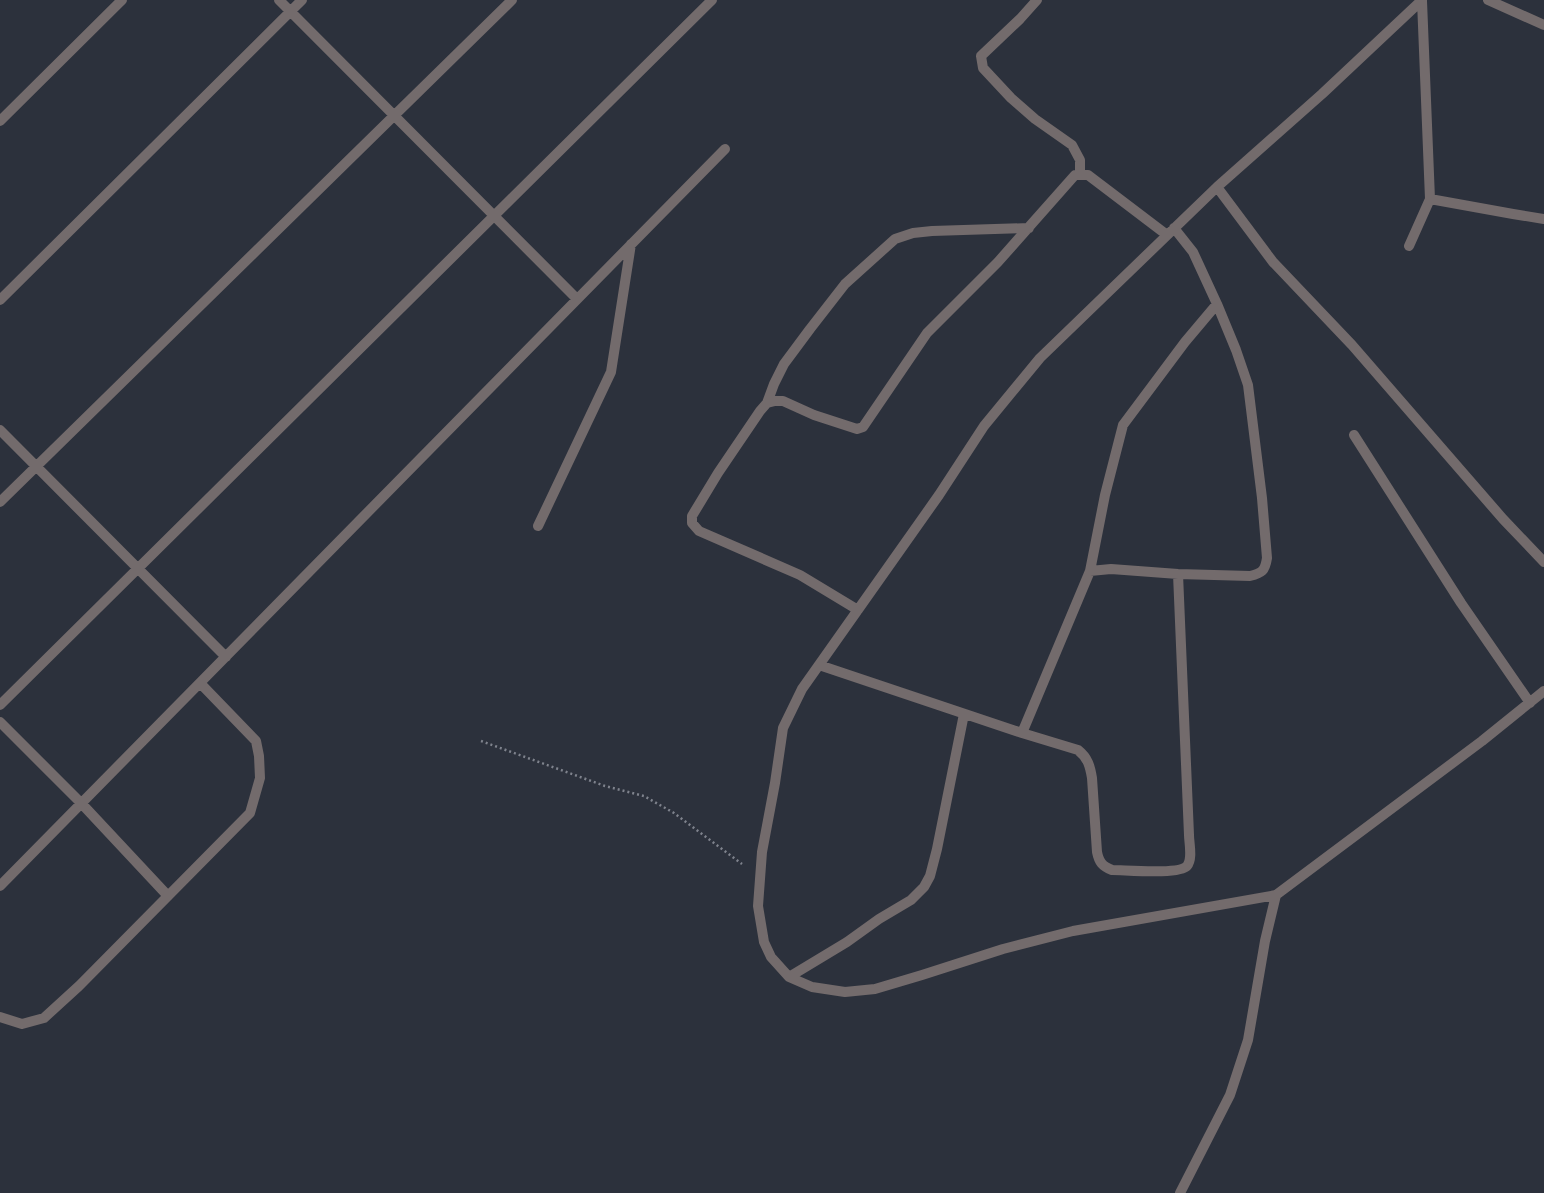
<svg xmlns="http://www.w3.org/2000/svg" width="1544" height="1193" viewBox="0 0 1544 1193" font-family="Karla,sans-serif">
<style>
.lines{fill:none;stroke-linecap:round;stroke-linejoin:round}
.path{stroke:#7f838d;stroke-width:2.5;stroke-dasharray:2 3;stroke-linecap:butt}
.street{stroke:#736b6c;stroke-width:10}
</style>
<rect width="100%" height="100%" fill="#2c313c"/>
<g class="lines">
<path class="path" d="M 481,741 L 605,786 L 644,796 L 674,813 L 742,864"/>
<path class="street" d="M 279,0 L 577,299
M 1037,0 L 1020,19 L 981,56 L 983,68 L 1011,98 L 1035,119 L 1072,145 L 1080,160 L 1080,174
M 1488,0 L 1544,25
M 0,121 L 122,0
M 1217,187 L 1273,262 L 1352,345 L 1503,519 L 1544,562
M 1430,199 L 1513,214 L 1544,219
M 1409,246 L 1430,199 L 1422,1
M 0,300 L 302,0
M 767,403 L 774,384 L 784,364 L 810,329 L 845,284 L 895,239 L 913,233 L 932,231 L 1029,228
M 0,430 L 226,657
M 1354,435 L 1461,603 L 1530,703
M 0,502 L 512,0
M 538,526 L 611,372 L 631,244
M 1090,571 L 1111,569 L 1178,574 L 1250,576 C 1262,573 1265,571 1267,558 L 1262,498 L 1248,385 L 1236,350 L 1217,304
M 858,610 L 800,575 L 699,531 L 692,523 L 692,516 L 718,473 L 760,411 L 767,403 L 775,401 L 783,401 L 814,415 L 857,429 L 863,427 L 927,333 L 998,262 L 1075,175 L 1088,175 L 1167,235
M 819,665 L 1022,733 L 1090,571 L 1105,495 L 1123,425 L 1185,342 L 1217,304 L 1193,252 L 1174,228
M 0,705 L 712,0
M 0,722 L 82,804 L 168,896
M 1022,733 L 1078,750 C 1088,758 1090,766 1092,778 L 1097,852 C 1099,862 1102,866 1112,870 C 1126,870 1179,875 1187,866 C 1193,859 1189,843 1189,835 L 1178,574
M 0,886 L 725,149
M 1276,895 L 1073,931 L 1003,949 L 922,975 L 875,989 L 845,992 L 812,987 L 789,977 L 771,957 L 764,942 L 758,906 L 762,852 L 775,783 L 783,728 L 802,689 L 939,495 L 984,426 L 1040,358 L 1217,187 L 1322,94 L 1422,0
M 789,977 L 847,942 L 879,919 L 911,900 L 924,887 L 930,876 L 937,849 L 964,714
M 0,1017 L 22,1024 L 44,1018 L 79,986 L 250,813 L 260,778 L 259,756 L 256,741 L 200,683
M 1180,1193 L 1230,1095 L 1248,1040 L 1265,941 L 1276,895 L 1482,741 L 1544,691"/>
</g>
</svg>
